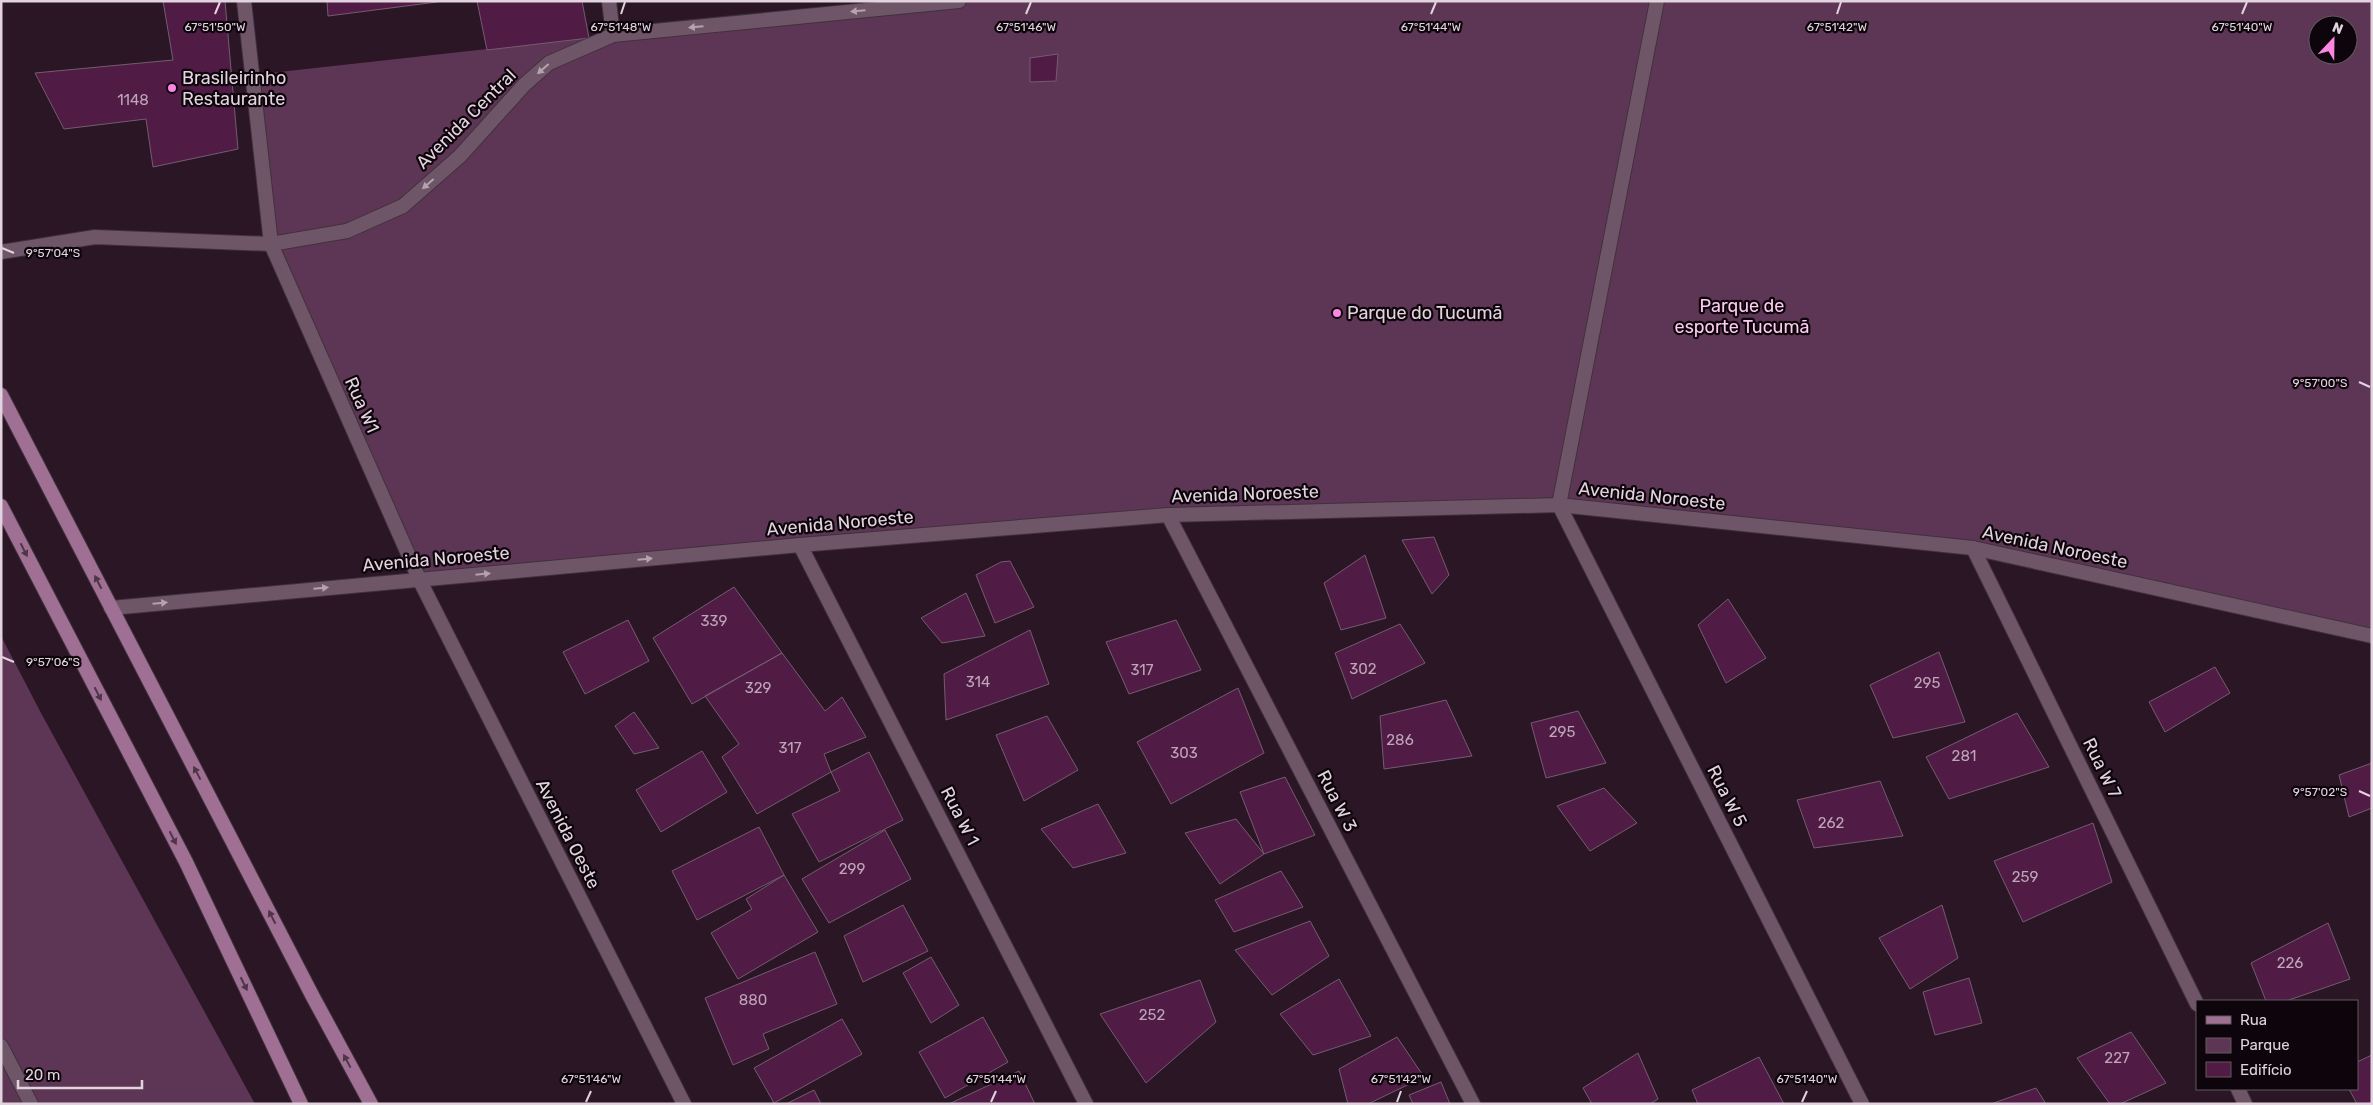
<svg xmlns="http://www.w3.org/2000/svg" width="2373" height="1105" viewBox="0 0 2373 1105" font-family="Rubik,sans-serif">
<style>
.green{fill:#5e3655;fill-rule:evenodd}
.building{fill:#501c46;stroke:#745c6e}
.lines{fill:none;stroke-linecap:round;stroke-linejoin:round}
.service-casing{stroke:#40313c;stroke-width:16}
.minor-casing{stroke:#40313c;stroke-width:16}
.tertiary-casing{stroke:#40313c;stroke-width:16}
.primary-casing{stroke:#40313c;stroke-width:16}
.service{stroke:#6e5668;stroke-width:14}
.minor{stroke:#6e5668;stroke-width:14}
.tertiary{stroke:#6e5668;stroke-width:14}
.primary{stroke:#9f7093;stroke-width:14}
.oneway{fill:#b4a2af}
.oneway2{fill:#4f3548}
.ticks{fill:none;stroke:#e2d4de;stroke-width:2}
.poi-dot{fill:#fd86e2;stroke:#0d050b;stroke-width:2}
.labels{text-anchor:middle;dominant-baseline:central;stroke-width:4.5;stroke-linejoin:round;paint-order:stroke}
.number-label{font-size:15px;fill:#bea6b8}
.poi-label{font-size:18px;fill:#e2d4de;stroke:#0d050b;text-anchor:start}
.street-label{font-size:18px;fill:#e2d4de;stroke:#0d050b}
.park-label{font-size:18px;fill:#fecbf0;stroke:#0d050b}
.ticks-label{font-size:12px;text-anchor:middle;fill:#e2d4de;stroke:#0d050b;stroke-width:4.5;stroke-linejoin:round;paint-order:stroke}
</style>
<rect width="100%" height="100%" fill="#2a1625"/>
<path class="green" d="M 959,1 L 2372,1 L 2372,636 L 1973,548 L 1559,505 L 1168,515 L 420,581 L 271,244 L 252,75 L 613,35 ZM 2318,25 L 2348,25 L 2348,55 L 2318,55 Z
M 1,636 L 41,713 L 255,1104 L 1,1104 Z"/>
<path class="building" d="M 163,1 L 225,1 L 238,149 L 153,167 L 146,119 L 64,129 L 35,73 L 173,60 Z
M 327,1 L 437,1 L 437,2 L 328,16 Z
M 477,1 L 582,1 L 589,38 L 487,50 Z
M 1058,54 L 1056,81 L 1030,82 L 1030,58 Z
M 1434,537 L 1449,575 L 1432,594 L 1402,540 Z
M 1365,555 L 1386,618 L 1341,630 L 1324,583 Z
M 1010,561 L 1034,607 L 995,623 L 976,575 L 1001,562 Z
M 734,587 L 782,653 L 692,704 L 653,638 Z
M 966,593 L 985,636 L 942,643 L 921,618 Z
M 1728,599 L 1766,658 L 1726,683 L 1698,625 Z
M 628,620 L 649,661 L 585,694 L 563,652 Z
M 1176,620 L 1201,670 L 1129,694 L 1106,642 Z
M 1400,624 L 1425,663 L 1352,699 L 1335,653 Z
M 1030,630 L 1049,684 L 946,720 L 944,674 Z
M 1939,652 L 1965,722 L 1893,738 L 1870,685 Z
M 782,653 L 825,711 L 842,697 L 866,737 L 824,754 L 831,772 L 757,814 L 722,757 L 739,744 L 705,696 Z
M 2215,667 L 2230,693 L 2165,732 L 2149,702 Z
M 1238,688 L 1264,753 L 1171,804 L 1137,742 Z
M 1446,700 L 1472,756 L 1384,769 L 1380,716 Z
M 1578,711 L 1606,763 L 1546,778 L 1531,723 Z
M 634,712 L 659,748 L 634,754 L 615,726 Z
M 2017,713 L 2049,767 L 1949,799 L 1926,757 Z
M 1047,716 L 1078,770 L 1024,801 L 996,735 Z
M 702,751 L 727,792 L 661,832 L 636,790 Z
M 869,752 L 903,820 L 819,862 L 792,814 L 840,791 L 831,772 Z
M 2372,763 L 2372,808 L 2349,817 L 2339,775 Z
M 1285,777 L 1315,835 L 1264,854 L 1240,792 Z
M 1880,781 L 1903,836 L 1814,848 L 1797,800 Z
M 1604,788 L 1637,823 L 1590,851 L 1557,806 Z
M 1098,804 L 1126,853 L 1073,868 L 1041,829 Z
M 1236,819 L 1264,854 L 1220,884 L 1185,833 Z
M 2093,823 L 2112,882 L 2023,922 L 1994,861 Z
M 759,827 L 784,875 L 697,920 L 672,871 Z
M 885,830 L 911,879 L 829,923 L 802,879 Z
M 1281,871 L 1303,907 L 1234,932 L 1215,900 Z
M 784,875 L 818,932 L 738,979 L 711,933 L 752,909 L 746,899 Z
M 903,905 L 928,951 L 863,982 L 844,936 Z
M 1942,905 L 1958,958 L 1910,989 L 1879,938 Z
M 1310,921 L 1329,956 L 1272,995 L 1235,950 Z
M 2328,923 L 2350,979 L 2286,1001 L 2266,1001 L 2251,963 Z
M 815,952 L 837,1004 L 763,1034 L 769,1049 L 733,1065 L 705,998 Z
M 931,957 L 959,1005 L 931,1023 L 903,973 Z
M 1969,978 L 1982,1023 L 1935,1035 L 1923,992 Z
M 1339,979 L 1371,1036 L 1313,1055 L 1280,1014 Z
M 1200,980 L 1216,1022 L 1146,1083 L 1100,1014 Z
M 983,1017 L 1008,1062 L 945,1098 L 919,1052 Z
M 842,1019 L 862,1054 L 774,1103 L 754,1068 Z
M 2131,1032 L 2166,1083 L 2120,1104 L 2110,1104 L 2077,1058 Z
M 1397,1037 L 1424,1077 L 1368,1104 L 1348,1104 L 1339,1069 Z
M 1638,1053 L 1658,1099 L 1650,1104 L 1592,1104 L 1583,1088 Z
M 2372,1055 L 2372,1104 L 2357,1104 L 2349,1089 L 2357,1089 L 2357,1062 Z
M 1759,1057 L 1784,1104 L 1698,1104 L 1692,1090 Z
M 1019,1071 L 1035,1104 L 949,1104 Z
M 1441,1082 L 1450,1104 L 1413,1104 L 1409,1095 Z
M 2036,1088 L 2046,1104 L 1991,1104 Z
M 814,1090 L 821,1104 L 786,1104 Z"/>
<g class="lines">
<defs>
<path id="service" d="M 1,1046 L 31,1104"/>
<path id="minor" d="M 244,1 L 271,244 L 420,581 L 684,1104
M 609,1 L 613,35
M 1657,1 L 1559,505 L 1862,1104
M 1168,515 L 1473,1104
M 800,545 L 1086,1104
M 1973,548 L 2197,1004
M 2238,1089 L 2245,1104"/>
<path id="tertiary" d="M 1,252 L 95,237 L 271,244 L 347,231 L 403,206 L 460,156 L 524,85 L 549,63 L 613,35 L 959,1
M 111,608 L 800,545 L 1168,515 L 1559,505 L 1973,548 L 2372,636"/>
<path id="primary" d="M 1,395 L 313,997 L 371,1104
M 1,506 L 186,862 L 301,1104"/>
</defs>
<use href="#service" class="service-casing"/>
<use href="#minor" class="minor-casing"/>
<use href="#tertiary" class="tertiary-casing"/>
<use href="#primary" class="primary-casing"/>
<use href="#service" class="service"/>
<use href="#minor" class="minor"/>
<use href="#tertiary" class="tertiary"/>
<use href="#primary" class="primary"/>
</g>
<defs><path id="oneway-solid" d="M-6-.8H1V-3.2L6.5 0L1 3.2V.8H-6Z" transform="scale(1.25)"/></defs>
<g class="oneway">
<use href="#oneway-solid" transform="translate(858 11) rotate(175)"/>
<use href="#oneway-solid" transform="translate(696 27) rotate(175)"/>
<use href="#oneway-solid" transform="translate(543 69) rotate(139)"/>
<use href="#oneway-solid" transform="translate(428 184) rotate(139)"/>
<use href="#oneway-solid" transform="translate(645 559) rotate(-5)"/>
<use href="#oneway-solid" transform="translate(483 574) rotate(-6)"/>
<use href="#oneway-solid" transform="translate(321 588) rotate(-5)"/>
<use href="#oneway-solid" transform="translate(160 603) rotate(-5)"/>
</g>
<g class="oneway2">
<use href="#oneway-solid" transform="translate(24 550) rotate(63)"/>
<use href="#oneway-solid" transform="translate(98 582) rotate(-117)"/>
<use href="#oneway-solid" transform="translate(98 694) rotate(63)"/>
<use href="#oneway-solid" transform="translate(197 773) rotate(-118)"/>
<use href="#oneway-solid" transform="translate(173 838) rotate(63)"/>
<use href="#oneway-solid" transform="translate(272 917) rotate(-117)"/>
<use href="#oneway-solid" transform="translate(244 984) rotate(64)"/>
<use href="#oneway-solid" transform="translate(347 1061) rotate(-118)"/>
</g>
<path class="ticks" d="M 215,14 L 220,2M 621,14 L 625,2M 1026,14 L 1031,2M 1431,14 L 1436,2M 1837,14 L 1841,2M 2242,14 L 2247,2M 2,248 L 14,253M 2359,382 L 2370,387M 2,657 L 14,662M 2359,791 L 2370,796M 586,1102 L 591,1091M 991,1102 L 996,1091M 1397,1102 L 1401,1091M 1802,1102 L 1807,1091"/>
<g class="poi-dot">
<circle cx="172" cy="88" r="5"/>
<circle cx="1337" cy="313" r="5"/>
</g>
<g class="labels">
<g class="number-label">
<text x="133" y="100">1148</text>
<text x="714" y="621">339</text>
<text x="1363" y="669">302</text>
<text x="1142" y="670">317</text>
<text x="978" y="682">314</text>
<text x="1927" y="683">295</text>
<text x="758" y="688">329</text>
<text x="1562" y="732">295</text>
<text x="1400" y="740">286</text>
<text x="790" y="748">317</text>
<text x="1184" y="753">303</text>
<text x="1964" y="756">281</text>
<text x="1831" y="823">262</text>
<text x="852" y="869">299</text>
<text x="2025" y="877">259</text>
<text x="2290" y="963">226</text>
<text x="753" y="1000">880</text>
<text x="1152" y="1015">252</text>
<text x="2117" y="1058">227</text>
</g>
<g class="poi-label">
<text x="182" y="78">Brasileirinho<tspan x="182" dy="21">Restaurante</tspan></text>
<text x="1347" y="313">Parque do Tucumã</text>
</g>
<g class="street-label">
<text transform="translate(466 119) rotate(-45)">Avenida Central</text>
<text transform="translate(362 405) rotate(66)">Rua W1</text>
<text transform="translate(1245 494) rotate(-2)">Avenida Noroeste</text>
<text transform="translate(1652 496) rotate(6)">Avenida Noroeste</text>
<text transform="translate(840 523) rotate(-5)">Avenida Noroeste</text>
<text transform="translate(2055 547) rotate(12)">Avenida Noroeste</text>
<text transform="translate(436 559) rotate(-5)">Avenida Noroeste</text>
<text transform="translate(2102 768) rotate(64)">Rua W 7</text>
<text transform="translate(1727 796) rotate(63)">Rua W 5</text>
<text transform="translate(1337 801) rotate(63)">Rua W 3</text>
<text transform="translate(960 816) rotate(63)">Rua W 1</text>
<text transform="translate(568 834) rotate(63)">Avenida Oeste</text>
</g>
<g class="park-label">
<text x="1742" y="306">Parque de<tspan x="1742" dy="21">esporte Tucumã</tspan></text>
</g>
</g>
<g class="ticks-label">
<text x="1026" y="31">67°51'46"W</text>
<text x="1431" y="31">67°51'44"W</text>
<text x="1837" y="31">67°51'42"W</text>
<text x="2242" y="31">67°51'40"W</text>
<text x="215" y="31">67°51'50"W</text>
<text x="621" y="31">67°51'48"W</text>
<text x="53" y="257">9°57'04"S</text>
<text x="2320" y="387">9°57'00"S</text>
<text x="53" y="666">9°57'06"S</text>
<text x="2320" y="796">9°57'02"S</text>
<text x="591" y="1083">67°51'46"W</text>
<text x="996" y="1083">67°51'44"W</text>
<text x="1401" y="1083">67°51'42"W</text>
<text x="1807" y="1083">67°51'40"W</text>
</g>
<rect width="2373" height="1105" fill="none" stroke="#e2d4de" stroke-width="5"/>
<rect x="2196" y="1000" width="162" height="90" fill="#0d050b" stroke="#62585f"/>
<rect x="2206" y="1016" width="25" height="8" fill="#9f7093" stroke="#62585f"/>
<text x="2240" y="1025" font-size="15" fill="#e2d4de">Rua</text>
<rect x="2206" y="1038" width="25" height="15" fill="#5e3655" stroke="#62585f"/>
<text x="2240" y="1050" font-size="15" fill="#e2d4de">Parque</text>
<rect x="2206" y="1062" width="25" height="15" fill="#501c46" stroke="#62585f"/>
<text x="2240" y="1075" font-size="15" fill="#e2d4de">Edifício</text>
<g transform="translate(2333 40) rotate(22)"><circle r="24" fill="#0d050b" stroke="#62585f"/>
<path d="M0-4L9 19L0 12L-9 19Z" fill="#fd86e2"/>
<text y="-8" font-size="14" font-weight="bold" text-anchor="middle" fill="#e2d4de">N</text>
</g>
<path d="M18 1080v8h124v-8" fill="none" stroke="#e2d4de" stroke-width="2.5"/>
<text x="25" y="1080" font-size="15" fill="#e2d4de" stroke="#0d050b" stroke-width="4" paint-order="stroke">20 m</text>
</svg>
